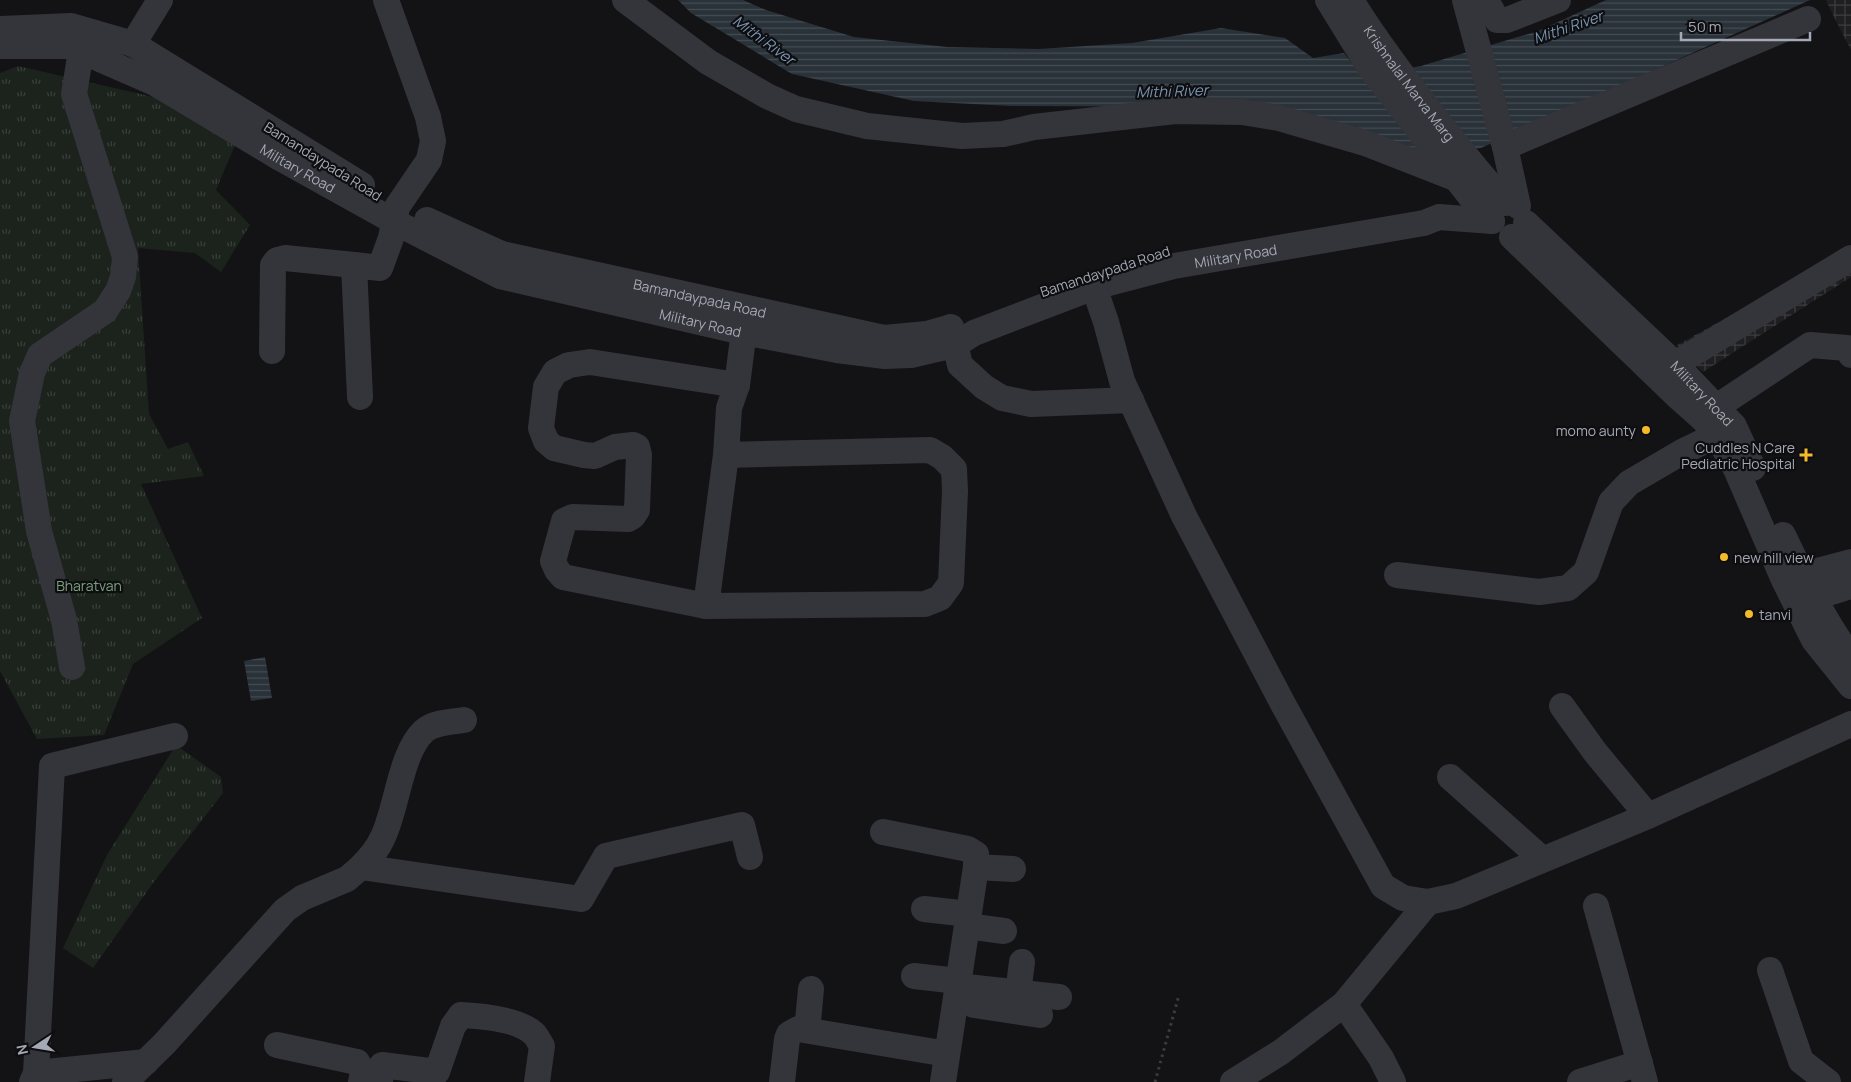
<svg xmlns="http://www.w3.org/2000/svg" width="1851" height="1082" viewBox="0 0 1851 1082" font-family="Manrope,sans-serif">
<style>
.industrial{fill:url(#industrial-grid)}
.park{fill:url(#park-tufts)}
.water{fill:url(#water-rules)}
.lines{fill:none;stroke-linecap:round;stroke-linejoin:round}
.path{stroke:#3a3c41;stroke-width:3;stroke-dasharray:2.5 4;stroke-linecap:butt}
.minor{stroke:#34353a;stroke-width:26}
.poi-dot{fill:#f5ba2b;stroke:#0e0e10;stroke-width:2}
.labels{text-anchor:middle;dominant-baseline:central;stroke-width:4.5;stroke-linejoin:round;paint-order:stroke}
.street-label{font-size:14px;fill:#a4a9b5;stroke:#0e0e10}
.poi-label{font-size:14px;fill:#a4a9b5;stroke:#0e0e10;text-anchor:end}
.park-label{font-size:14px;fill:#7ba17f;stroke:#0e0e10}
.water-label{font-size:15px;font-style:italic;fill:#7a95b2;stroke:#0e0e10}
</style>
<defs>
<pattern id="industrial-grid" width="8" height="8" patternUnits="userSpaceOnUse" patternTransform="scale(1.25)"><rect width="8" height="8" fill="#1f1f22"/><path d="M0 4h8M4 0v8" fill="none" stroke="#3d3d40"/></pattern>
<pattern id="park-tufts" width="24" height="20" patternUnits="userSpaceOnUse" patternTransform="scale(1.25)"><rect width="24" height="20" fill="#1b231c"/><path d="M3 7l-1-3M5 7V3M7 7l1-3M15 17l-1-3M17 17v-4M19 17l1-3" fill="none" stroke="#39403b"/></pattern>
<pattern id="water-rules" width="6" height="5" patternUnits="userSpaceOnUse" patternTransform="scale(1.25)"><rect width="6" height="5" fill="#293139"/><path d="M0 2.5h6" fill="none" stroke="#454c53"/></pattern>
</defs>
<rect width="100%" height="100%" fill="#131315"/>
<path class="industrial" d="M 1826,0 L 1851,0 L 1851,50 L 1834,17 Z
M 1851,249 L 1851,277 L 1703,372 L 1686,357 L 1677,345 Z"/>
<path class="park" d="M 18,66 L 158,98 L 238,138 L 216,190 L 250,225 L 221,272 L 195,253 L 138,248 L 149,414 L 168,449 L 188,442 L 204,476 L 141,484 L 202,618 L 133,664 L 104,735 L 37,739 L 0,671 L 0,73 Z
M 176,745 L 221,777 L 223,793 L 153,883 L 93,968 L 63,948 L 107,855 Z"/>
<path class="water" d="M 678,0 L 743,0 L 766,10 L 854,37 L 947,47 L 1039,49 L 1132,43 L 1221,28 L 1285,38 L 1313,58 L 1344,53 L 1362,76 L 1421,66 L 1538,31 L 1606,0 L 1810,0 L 1481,148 L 1419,157 L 1267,107 L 1011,106 L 914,101 L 792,74 L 691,13 Z
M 265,657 L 272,698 L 251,701 L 244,661 Z"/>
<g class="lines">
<path class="path" d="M 1155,1082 L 1179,995"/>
<g class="minor">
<path d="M 625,0 L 708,62 L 767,96 L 796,109 L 867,126 L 962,136 L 1003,134 L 1034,127 L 1175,111 L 1242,112 L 1279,118 L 1365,143 L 1457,179"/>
<path d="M 1328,0 L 1368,65 L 1470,196 L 1492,221"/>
<path id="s1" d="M 1351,0 C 1371,34 1395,65 1419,97 C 1447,133 1475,169 1506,203"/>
<path d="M 1465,0 L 1505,147 L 1518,206"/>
<path d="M 1486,0 L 1497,20 L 1507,20 L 1558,0"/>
<path d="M 0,29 L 71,26 L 133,44 L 362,185"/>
<path d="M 133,44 L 160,0"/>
<path id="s2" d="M 0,46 L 70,46 L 155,83 L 280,158 L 395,222 L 500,276 L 743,332 L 837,350 L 885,356 L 911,355 L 932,350 L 955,345 L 974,333 L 1094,287 L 1174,266 L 1424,223 L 1439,217 L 1492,221"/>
<path d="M 1505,147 L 1808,19"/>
<path id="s3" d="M 427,220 L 502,254 L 884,338 L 927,334 L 948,328"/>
<path id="s4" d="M 1526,223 L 1675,364 L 1734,426 L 1753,468"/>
<path d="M 1512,237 L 1676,395 L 1703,419 L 1717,436 L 1736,469 L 1784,580 L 1814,640 L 1851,686"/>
<path d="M 1094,287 L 1106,322 L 1122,381 L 1184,516 L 1283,704 L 1383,886 L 1403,898 L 1428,902 L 1456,896 L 1648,816 L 1851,724"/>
<path d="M 951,327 L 960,365 L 984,387 L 1002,398 L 1031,404 L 1131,400"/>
<path d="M 272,351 L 273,265 L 277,260 L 285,258 L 354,265"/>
<path d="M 1663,374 L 1675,364 L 1851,258"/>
<path d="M 360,397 L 354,265 L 380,268 L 391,238 L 397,207 L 429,160 L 433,141 L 428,117 L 386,0"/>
<path d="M 1703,419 L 1715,408 L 1810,345 L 1847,348 L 1851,355"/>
<path d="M 726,455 L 930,450 L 942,457 L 954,469 L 955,491 L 951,583 L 940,598 L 925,604 L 706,606 L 726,455 L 729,408 L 737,385 L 746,315"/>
<path d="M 1783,535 C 1803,577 1823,620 1851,657"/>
<path d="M 1397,575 L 1539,592 L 1568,588 L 1586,572 L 1611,502 L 1629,483 L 1682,452 L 1731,428"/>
<path d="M 1787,579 L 1851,562"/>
<path d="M 1799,602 L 1851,586"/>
<path d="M 706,606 L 563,577 L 557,570 L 553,561 L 564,521 L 573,517 L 628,519 L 633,516 L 637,510 L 639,455 L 637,447 L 633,445 L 615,447 L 595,456 L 584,455 L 554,448 L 546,441 L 541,428 L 546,387 L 555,372 L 569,365 L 590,362 L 737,385"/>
<path d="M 72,667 L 64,620 L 39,531 L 22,421 L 32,373 L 40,355 L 105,311 L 118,291 L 123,277 L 125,257 L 74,94 L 81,51 L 86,35"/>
<path d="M 1562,706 L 1595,752 L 1648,816"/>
<path d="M 1450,777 L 1542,859"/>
<path d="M 883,832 L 968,849 L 976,854 L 976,867 L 943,1082"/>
<path d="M 361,867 C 370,858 377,850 382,839 C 397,810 400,753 424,731 C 434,722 451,722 464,720"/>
<path d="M 976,867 L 1013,869"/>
<path d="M 1596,906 L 1645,1082"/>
<path d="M 924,909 L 969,914"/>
<path d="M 967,926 L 1004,931"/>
<path d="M 1770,970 L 1801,1061 L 1828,1082"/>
<path d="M 914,976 L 958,981"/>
<path d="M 958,986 L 1059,997"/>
<path d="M 1018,993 L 1022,962"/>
<path d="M 1344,1004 L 1381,1058 L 1393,1082"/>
<path d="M 974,1005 L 1040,1015"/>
<path d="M 808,1021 L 811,989"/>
<path d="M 277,1045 L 357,1062 L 363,1072 L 361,1082"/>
<path d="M 36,1073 L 146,1062"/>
<path d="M 32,1082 L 36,1073 L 52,766 L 175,736"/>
<path d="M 125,1082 L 164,1044 L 285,910 L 302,898 L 347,879 L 361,867 L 581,899 L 606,856 L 742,825 L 750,857"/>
<path d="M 380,1082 L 382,1065 L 437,1072 L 453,1026 L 461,1015 C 481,1016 518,1019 533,1033 C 537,1036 539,1042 542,1046 L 537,1082"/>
<path d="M 782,1082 L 787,1039 L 789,1034 L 798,1029 L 947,1054"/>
<path d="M 1233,1082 L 1281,1052 L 1344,1004 L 1428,902"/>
<path d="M 1580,1082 L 1640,1063"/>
</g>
</g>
<g class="poi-dot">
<circle cx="1646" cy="430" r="5"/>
<path d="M1803.5 447.5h5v5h5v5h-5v5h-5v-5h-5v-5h5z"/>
<circle cx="1724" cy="557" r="5"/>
<circle cx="1749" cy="614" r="5"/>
</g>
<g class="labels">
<g class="street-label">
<text stroke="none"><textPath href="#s1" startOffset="102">Krishnalal Marva Marg</textPath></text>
<text transform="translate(323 161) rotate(32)">Bamandaypada Road</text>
<text stroke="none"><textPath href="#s2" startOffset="329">Military Road</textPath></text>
<text stroke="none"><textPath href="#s2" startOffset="1319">Military Road</textPath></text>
<text transform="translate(1105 271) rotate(-18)">Bamandaypada Road</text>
<text stroke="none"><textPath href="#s3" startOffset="285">Bamandaypada Road</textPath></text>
<text stroke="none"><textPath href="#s2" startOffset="764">Military Road</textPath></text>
<text stroke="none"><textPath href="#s4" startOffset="245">Military Road</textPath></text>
</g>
<g class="poi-label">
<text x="1636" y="430">momo aunty</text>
<text x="1795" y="447">Cuddles N Care<tspan x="1795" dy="16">Pediatric Hospital</tspan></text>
<text x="1734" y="557" text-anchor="start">new hill view</text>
<text x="1759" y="614" text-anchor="start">tanvi</text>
</g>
<g class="park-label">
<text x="89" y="585">Bharatvan</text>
</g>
<g class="water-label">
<text transform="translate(1568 27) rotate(-19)">Mithi River</text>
<text transform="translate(764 40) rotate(36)">Mithi River</text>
<text transform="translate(1172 91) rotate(-2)">Mithi River</text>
</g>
</g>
<g transform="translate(35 1047) rotate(258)" stroke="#0e0e10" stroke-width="4" paint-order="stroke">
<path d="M0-4L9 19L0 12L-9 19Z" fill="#a4a9b5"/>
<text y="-8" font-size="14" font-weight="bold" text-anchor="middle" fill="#a4a9b5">N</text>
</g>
<path d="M1681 32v8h129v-8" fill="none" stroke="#a4a9b5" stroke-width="2.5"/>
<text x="1688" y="32" font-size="15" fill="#a4a9b5" stroke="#0e0e10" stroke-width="4" paint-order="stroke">50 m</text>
</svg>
